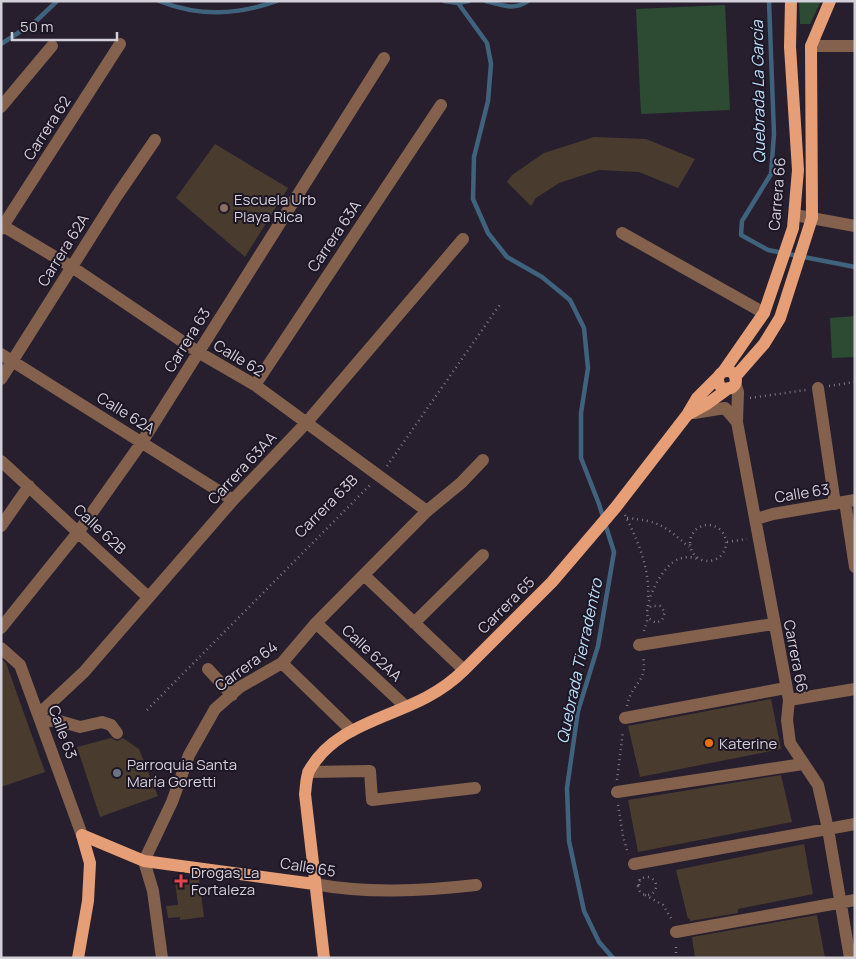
<svg xmlns="http://www.w3.org/2000/svg" width="856" height="959" viewBox="0 0 856 959" font-family="Manrope,sans-serif">
<style>
.green{fill:#2d4b33}
.lines{fill:none;stroke-linecap:round;stroke-linejoin:round}
.stream{stroke:#3f637d;stroke-width:4.5}
.building{fill:#493c2e}
.path{stroke:#7e7885;stroke-width:2.5;stroke-dasharray:1 4;stroke-linecap:butt}
.minor{stroke:#83614d;stroke-width:12}
.major{stroke:#e59e75;stroke-width:12}
.education-dot{fill:#8d6e63;stroke:#1d1624;stroke-width:2}
.food-dot{fill:#e8710a;stroke:#1d1624;stroke-width:2}
.worship-dot{fill:#6b7280;stroke:#1d1624;stroke-width:2}
.health-dot{fill:#e0444e;stroke:#1d1624;stroke-width:2}
.labels{text-anchor:middle;dominant-baseline:central;stroke-width:4;stroke-linejoin:round;paint-order:stroke}
.street-label{font-size:15px;fill:#d4d0da;stroke:#1d1624}
.poi-label{font-size:15px;fill:#d4d0da;stroke:#1d1624;text-anchor:start}
.water-label{font-size:16px;font-style:italic;fill:#bbdffb;stroke:#1d1624}
</style>
<rect width="100%" height="100%" fill="#271f2e"/>
<path class="green" d="M 799,1 L 821,1 L 810,24 L 800,24 Z
M 725,5 L 730,110 L 641,114 L 636,9 Z
M 855,316 L 855,357 L 832,358 L 830,318 Z"/>
<g class="lines">
<path class="stream" d="M 159,1 C 199,17 237,15 277,1
M 444,1 L 458,3 L 469,1
M 486,1 C 501,5 514,11 528,1
M 769,1 L 774,134 L 771,174 L 742,221 L 741,235 L 768,250 L 855,267
M 458,3 L 487,43 L 491,64 L 488,101 L 474,157 L 473,199 L 488,233 L 507,257 L 542,277 L 570,300 L 584,328 L 588,368 L 581,413 L 581,458 L 599,504 L 614,552 L 598,646 L 578,711 L 567,788 L 569,841 L 584,911 L 599,942 L 613,958
M 1,44 L 35,22 L 57,1"/>
</g>
<path class="building" d="M 594,137 L 646,139 L 695,159 L 678,188 L 639,172 L 599,170 L 559,183 L 536,198 L 531,206 L 507,182 L 512,175 L 544,153 Z
M 215,144 L 288,188 L 245,257 L 176,198 Z
M 1,659 L 6,663 L 45,772 L 1,787 Z
M 771,699 L 781,749 L 640,777 L 628,726 Z
M 111,738 L 117,741 L 123,738 L 139,749 L 158,796 L 100,817 L 77,747 Z
M 781,775 L 792,822 L 638,852 L 628,800 Z
M 804,844 L 813,894 L 738,909 L 738,913 L 690,921 L 690,918 L 688,919 L 676,870 Z
M 199,878 L 204,917 L 180,920 L 180,917 L 168,918 L 166,906 L 178,905 L 175,881 Z
M 817,915 L 825,958 L 695,958 L 692,937 Z"/>
<g class="lines">
<path class="path" d="M 829,386 L 855,382
M 750,398 L 806,390
M 387,466 L 501,303
M 625,515 C 638,541 650,569 648,598
M 627,518 C 659,521 665,526 689,547
M690 543a18 18 0 1 1 36 0a18 18 0 1 1-36 0Z
M 727,542 L 747,539
M 647,611 L 651,606 L 660,606 L 665,612 L 662,620 L 656,623 L 648,618 C 643,603 663,564 679,559 C 686,556 692,557 698,559
M 644,631 L 648,618
M 627,706 C 632,681 648,683 643,657
M 147,710 L 370,485
M 617,780 L 623,731
M 618,805 L 623,836 L 628,854
M638 886a9 9 0 1 1 18 0a9 9 0 1 1-18 0Z
M 639,885 L 640,876
M 645,895 L 663,905 L 672,920
M 676,958 L 676,944"/>
<path class="minor" d="M 811,46 L 855,46
M 1,107 L 52,46
M 795,215 L 855,226
M 3,226 L 72,267 L 198,352 L 255,385 L 427,511
M 1,229 L 120,44
M 622,233 L 764,313
M 1,354 L 233,500
M 1,379 L 116,197 L 155,140
M 735,383 L 738,392 L 737,422 L 789,700 L 787,720 L 790,743 L 818,785 L 828,829 L 850,958
M 255,385 L 441,105
M 818,388 L 835,504
M 694,413 L 725,408 L 737,422
M 1,461 L 148,597
M 845,502 L 855,567
M 756,519 L 773,514 L 855,500
M 1,526 L 29,486
M 364,575 L 464,670
M 316,623 L 405,706
M 414,623 L 483,555
M 1,628 L 79,531 L 142,442 L 384,58
M 639,645 L 773,624
M 1,648 L 20,665 L 82,835
M 282,663 L 352,731
M 208,669 L 232,695
M 789,700 L 855,689
M 39,714 L 84,672 L 233,500 L 307,422 L 463,239
M 625,718 L 786,688
M 42,722 L 56,720 L 80,727 L 102,722 L 111,725 L 117,733
M 308,772 L 370,771 L 372,800 L 475,788
M 617,792 L 803,764
M 634,864 L 855,824
M 314,884 C 368,894 422,891 476,885
M 676,932 L 855,900
M 162,958 L 153,891 L 144,861 L 172,802 L 189,755 L 215,709 L 240,687 L 282,663 L 316,623 L 427,511 L 461,483 L 483,460"/>
<path class="major" d="M718 380a9 9 0 1 1 18 0a9 9 0 1 1-18 0Z
M 723,372 L 764,313 L 793,228 L 798,170 L 790,47 L 791,1
M 735,377 L 764,344 L 780,318 L 812,218 L 811,46 L 830,1
M 687,415 L 707,404 L 729,388
M 82,835 L 144,861 L 314,884
M 78,958 L 88,901 L 90,863 L 82,835
M 324,958 L 305,794 C 306,787 306,777 309,771 C 333,727 386,719 427,697 C 440,690 453,681 464,670 L 552,582 L 616,507 L 687,415 L 697,398 L 718,377"/>
</g>
<circle class="education-dot" cx="224" cy="208" r="5"/>
<circle class="food-dot" cx="709" cy="743" r="5"/>
<circle class="worship-dot" cx="117" cy="773" r="5"/>
<path class="health-dot" d="M178.5 873.5h5v5h5v5h-5v5h-5v-5h-5v-5h5z"/>
<g class="labels">
<g class="street-label">
<text transform="translate(47 128) rotate(-57)">Carrera 62</text>
<text transform="translate(777 194) rotate(-85)">Carrera 66</text>
<text transform="translate(334 236) rotate(-56)">Carrera 63A</text>
<text transform="translate(63 250) rotate(-58)">Carrera 62A</text>
<text transform="translate(187 340) rotate(-58)">Carrera 63</text>
<text transform="translate(239 358) rotate(31)">Calle 62</text>
<text transform="translate(126 413) rotate(32)">Calle 62A</text>
<text transform="translate(242 468) rotate(-47)">Carrera 63AA</text>
<text transform="translate(802 493) rotate(-9)">Calle 63</text>
<text transform="translate(326 506) rotate(-45)">Carrera 63B</text>
<text transform="translate(100 529) rotate(43)">Calle 62B</text>
<text transform="translate(506 605) rotate(-45)">Carrera 65</text>
<text transform="translate(372 653) rotate(43)">Calle 62AA</text>
<text transform="translate(796 656) rotate(79)">Carrera 66</text>
<text transform="translate(246 666) rotate(-36)">Carrera 64</text>
<text transform="translate(63 732) rotate(70)">Calle 63</text>
<text transform="translate(308 867) rotate(9)">Calle 65</text>
</g>
<g class="poi-label">
<text x="234" y="199">Escuela Urb<tspan x="234" dy="17">Playa Rica</tspan></text>
<text x="719" y="743">Katerine</text>
<text x="127" y="764">Parroquia Santa<tspan x="127" dy="17">María Goretti</tspan></text>
<text x="191" y="872">Drogas La<tspan x="191" dy="17">Fortaleza</tspan></text>
</g>
<g class="water-label">
<text transform="translate(758 92) rotate(-91)">Quebrada La García</text>
<text transform="translate(579 661) rotate(-78)">Quebrada Tierradentro</text>
</g>
</g>
<rect width="856" height="959" fill="none" stroke="#d4d0da" stroke-width="5"/>
<path d="M12 32v8h105v-8" fill="none" stroke="#d4d0da" stroke-width="2.5"/>
<text x="20" y="32" font-size="15" fill="#d4d0da" stroke="#1d1624" stroke-width="4" paint-order="stroke">50 m</text>
</svg>
